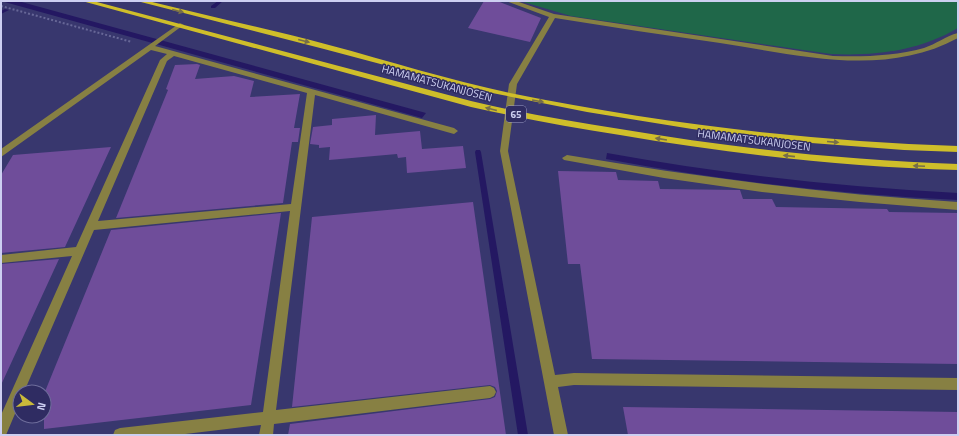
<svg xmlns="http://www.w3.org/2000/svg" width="959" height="436" viewBox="0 0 959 436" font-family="'Titillium Web',sans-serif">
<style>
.green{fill:#1f6749}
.water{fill:#241862}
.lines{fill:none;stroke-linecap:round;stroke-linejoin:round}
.stream{fill:#241862;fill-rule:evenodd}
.building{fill:#6f4d9a}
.path{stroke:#676797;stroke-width:2;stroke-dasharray:2 2;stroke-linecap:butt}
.minor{fill:#878043;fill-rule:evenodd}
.major{fill:#cfbe2a;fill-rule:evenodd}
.oneway{fill:#776e49}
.labels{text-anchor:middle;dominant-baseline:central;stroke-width:3;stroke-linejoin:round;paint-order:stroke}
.shield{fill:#2f2c62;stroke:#9e9ec6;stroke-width:1}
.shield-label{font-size:10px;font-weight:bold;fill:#cdcff1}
.street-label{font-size:11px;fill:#cdcff1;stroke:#2f2c62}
</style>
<rect width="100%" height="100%" fill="#38376e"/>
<path class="green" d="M 520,1 L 958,1 L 958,28 C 919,51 875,56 831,54 L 571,16 Z"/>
<path class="water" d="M 1,1 L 18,1 L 426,113 L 422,118 Z
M 607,153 C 723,174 840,187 958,193 L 958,200 C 840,194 722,181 606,159 Z"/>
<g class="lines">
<path class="stream" d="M 218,1 L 223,1 L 215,8 L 211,8 L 211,6 Z
M 5,9 L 9,10 L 1,14 L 1,11 Z
M 476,150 L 480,150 L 481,152 L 528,435 L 518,435 L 475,152 Z"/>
</g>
<path class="building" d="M 484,1 L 497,1 L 541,18 L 530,42 L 468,28 Z
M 197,64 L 200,65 L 195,79 L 234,76 L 254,81 L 250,97 L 300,94 L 294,128 L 300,128 L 298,142 L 292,142 L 283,203 L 116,218 L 168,90 L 166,89 L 175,65 Z
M 376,115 L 375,135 L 420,131 L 422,149 L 463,146 L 466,168 L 407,173 L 406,157 L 398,158 L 397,154 L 329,160 L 330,147 L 319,148 L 319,145 L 310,144 L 313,127 L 332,125 L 332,119 Z
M 111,147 L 65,247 L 1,253 L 1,175 L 13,155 Z
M 558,171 L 616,172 L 618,180 L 658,181 L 660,189 L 740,190 L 743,199 L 772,199 L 776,207 L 887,209 L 889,212 L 958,213 L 958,364 L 592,359 L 580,264 L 568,264 Z
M 473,202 L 506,435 L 288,435 L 290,424 L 490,399 L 495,397 L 497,391 L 495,387 L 490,385 L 292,407 L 312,217 Z
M 281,213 L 251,405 L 44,429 L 44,394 L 111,230 Z
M 59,259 L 1,385 L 1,264 Z
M 623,407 L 958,412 L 958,435 L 628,435 Z"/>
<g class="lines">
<path class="path" d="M 1,6 L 132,42"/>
<path class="minor" d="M 506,1 L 516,1 L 554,14 L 833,56 C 864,57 895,56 924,48 C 936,44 946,36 958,33 L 958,38 C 884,78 799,55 720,43 C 665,35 610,27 555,18 L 517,84 L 508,151 L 555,375 L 574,373 L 958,378 L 958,390 L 574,385 L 558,387 L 568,435 L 554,435 L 500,151 L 509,84 L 549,17 Z
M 180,23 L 184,25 L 182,26 L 155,46 L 454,128 L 458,131 L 454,134 L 315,95 L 276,410 L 490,386 L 494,388 L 496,392 L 494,396 L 490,398 L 274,424 L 273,435 L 259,435 L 261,425 L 177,435 L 113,435 L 115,430 L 120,428 L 263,412 L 290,211 L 94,230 L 24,392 L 20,392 L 20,402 L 6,435 L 1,435 L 1,415 L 72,256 L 1,263 L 1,255 L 76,247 L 160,60 L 167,54 L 151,50 L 1,157 L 1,149 ZM 174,56 L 307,93 L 291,204 L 98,221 L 167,61 Z
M 567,155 C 697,177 827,194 958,202 L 958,210 L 860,202 L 762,192 L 664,178 L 564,160 L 562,158 Z"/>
<path class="major" d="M 82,1 L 93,1 L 471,101 C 520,113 570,121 620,129 C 732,148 844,160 958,164 L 958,170 C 844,167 732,154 620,135 C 570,127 520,118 471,107 Z
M 137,1 L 148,1 C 208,16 269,29 329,45 C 389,61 449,80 510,93 C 658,123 807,141 958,146 L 958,152 L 904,150 L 798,142 L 692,129 L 587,112 L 482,91 L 324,49 Z"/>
</g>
<defs><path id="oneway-solid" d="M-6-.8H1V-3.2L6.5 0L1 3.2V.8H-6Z"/></defs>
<g class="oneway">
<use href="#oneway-solid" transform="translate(178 11) rotate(14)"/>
<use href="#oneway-solid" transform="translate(304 41) rotate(14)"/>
<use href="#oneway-solid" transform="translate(538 101) rotate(10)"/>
<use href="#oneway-solid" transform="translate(491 109) rotate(-166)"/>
<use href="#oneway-solid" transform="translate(661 139) rotate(-171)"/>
<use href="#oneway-solid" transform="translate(833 142) rotate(5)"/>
<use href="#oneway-solid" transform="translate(789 156) rotate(-174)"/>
<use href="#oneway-solid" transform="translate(919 166) rotate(-178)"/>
</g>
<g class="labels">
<rect class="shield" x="506" y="106" width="20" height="16" rx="3"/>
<g class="shield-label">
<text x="516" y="114">65</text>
</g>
<g class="street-label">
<text transform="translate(437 83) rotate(15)">HAMAMATSUKANJOSEN</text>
<text transform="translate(754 140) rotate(7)">HAMAMATSUKANJOSEN</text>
</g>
</g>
<rect width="959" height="436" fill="none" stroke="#cdcff1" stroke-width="4"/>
<g transform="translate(32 404) rotate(105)"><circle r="19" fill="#2f2c62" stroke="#6e6d9b"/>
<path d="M0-3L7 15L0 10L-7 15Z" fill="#caba3a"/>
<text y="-6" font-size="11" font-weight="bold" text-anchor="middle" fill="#cdcff1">N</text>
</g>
</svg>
